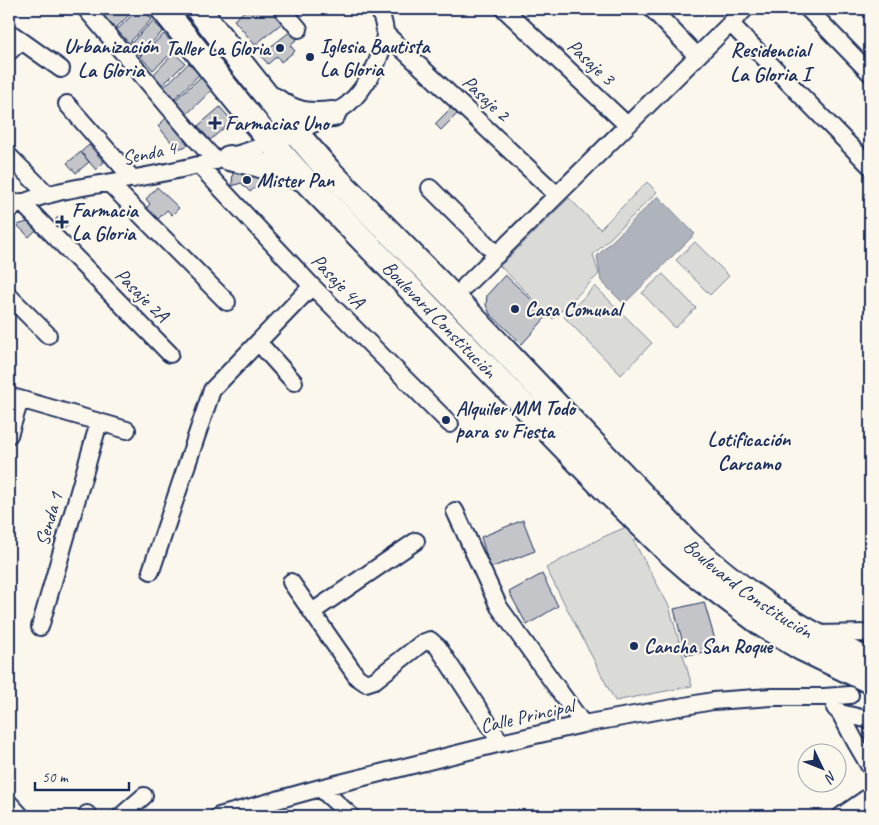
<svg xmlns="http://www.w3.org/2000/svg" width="879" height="825" viewBox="0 0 879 825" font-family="Caveat,sans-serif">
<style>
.green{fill:#dadad7;stroke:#7a849a}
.water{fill:#afb3bb;stroke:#747e96}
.building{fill:#c3c5c9;stroke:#1b2f5e}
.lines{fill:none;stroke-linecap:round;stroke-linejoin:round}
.minor-casing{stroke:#1b2f5e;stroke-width:20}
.highway-casing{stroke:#1b2f5e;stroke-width:28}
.minor{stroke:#fbf7ec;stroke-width:16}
.highway{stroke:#fbf7ec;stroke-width:24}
.poi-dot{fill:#1b2f5e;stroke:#fbf7ec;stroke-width:2}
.labels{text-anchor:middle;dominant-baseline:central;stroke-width:4.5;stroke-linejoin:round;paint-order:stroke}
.poi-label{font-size:20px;font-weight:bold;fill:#1b2f5e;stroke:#fbf7ec;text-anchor:start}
.street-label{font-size:20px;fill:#1b2f5e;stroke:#fbf7ec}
.neighbourhood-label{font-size:21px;font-weight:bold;fill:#1b2f5e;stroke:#fbf7ec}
</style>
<rect width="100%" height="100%" fill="#fbf7ec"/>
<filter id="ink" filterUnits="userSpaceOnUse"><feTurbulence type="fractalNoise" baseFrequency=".02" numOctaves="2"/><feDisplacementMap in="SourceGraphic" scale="10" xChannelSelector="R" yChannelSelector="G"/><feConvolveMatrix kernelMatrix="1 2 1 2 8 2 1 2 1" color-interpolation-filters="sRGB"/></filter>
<g filter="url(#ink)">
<path class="green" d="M 647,182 L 657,192 L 593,255 L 599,274 L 553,319 L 500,266 L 569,198 L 600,229 Z
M 695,242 L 729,276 L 710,295 L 676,260 Z
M 663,274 L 696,308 L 675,328 L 642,293 Z
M 595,286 L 652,343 L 621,375 L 564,317 Z
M 626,527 L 669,606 L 692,686 L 615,701 L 546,568 L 601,538 Z"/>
<path class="water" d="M 658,196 L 695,234 L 624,304 L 601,281 L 597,256 Z"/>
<path class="building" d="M 110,9 L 135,9 L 115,29 L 103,17 Z
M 138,9 L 142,9 L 152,19 L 129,43 L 117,30 Z
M 247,9 L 270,9 L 282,23 L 255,45 L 234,20 Z
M 153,21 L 163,31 L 140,55 L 129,45 Z
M 291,31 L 297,39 L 290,45 L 295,51 L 281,62 L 277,56 L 268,64 L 260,55 Z
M 164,34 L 177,48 L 153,70 L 140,56 Z
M 174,53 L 185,63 L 162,86 L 152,76 Z
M 192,60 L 203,71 L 173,100 L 162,89 Z
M 204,74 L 216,86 L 187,114 L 174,101 Z
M 453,106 L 459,112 L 441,130 L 435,124 Z
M 220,107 L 232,121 L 210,140 L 198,126 Z
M 169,115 L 191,140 L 187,146 L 177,149 L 158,126 Z
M 89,145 L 104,162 L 96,170 L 81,152 Z
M 81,152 L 89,162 L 76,173 L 67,163 Z
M 233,170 L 270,174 L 250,192 L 241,183 L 232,186 Z
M 157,187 L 179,208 L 172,215 L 167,210 L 158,219 L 146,208 L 150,204 L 146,199 Z
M 60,215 L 69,224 L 64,229 L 55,220 Z
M 31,221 L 39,227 L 29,237 L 17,225 Z
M 505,275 L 548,315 L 522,344 L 490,314 L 486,305 L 487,295 Z
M 523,520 L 535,551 L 490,568 L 481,537 Z
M 542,574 L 558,606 L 527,625 L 509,592 Z
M 704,602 L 718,650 L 686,655 L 674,609 Z"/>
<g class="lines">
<defs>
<path id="minor" d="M 86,9 L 195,138 L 216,161
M 282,9 L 299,29
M 504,9 L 627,125
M 652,9 L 697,56
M 808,9 L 870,73
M 730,23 L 870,166
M 9,32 L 61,69
M 385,33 L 557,195
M 9,52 L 21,41
M 67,104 L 133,179
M 9,156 L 48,195
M 199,165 L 312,286 L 450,424
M 109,183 L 227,302
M 430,188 L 497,255
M 21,202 L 170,354
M 9,209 C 44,191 91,186 130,179 C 193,168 258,153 315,123 C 326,117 338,112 348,104 C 367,87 381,60 385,35 C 386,27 381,17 380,9
M 465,286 L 745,9
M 9,296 L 48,335
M 258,342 L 294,382
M 9,396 L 127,430
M 9,435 L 20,400
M 455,511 L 499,607 L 583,724
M 151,571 L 212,390 L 312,286
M 291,582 L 357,677 L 366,683 L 375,680 L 422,643 L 430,640 L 438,647 L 501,743
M 312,612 L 416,541
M 40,627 L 99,422
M 818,634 L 870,633
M 835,708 L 840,713 L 870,720
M 840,713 L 856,743 L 870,767
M 320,788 L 351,816
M 9,803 L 21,816
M 87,814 L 89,816
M 121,816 L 144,796
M 219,816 L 320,788 L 501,743 L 583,724 L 713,701 L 772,697 L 824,697 L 850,695
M 841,816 L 870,796"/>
<g id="highway">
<path id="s1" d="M 163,9 C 209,65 253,124 303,178 L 601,485 L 667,550 L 690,570 L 763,625 L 801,648 L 870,681"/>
<path id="s2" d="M 198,9 L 296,133 L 328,170 L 459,303 L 687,542 C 741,591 802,634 870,661"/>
<path d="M 274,100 C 295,115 307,117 333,114"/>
<path d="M 229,158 L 257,164 L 301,178"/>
</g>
</defs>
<use href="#minor" class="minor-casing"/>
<use href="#highway" class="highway-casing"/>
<use href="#minor" class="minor"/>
<use href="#highway" class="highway"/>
</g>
</g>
<g class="poi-dot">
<circle cx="280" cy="48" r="5"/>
<circle cx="310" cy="57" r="5"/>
<path d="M212.5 115.5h5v5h5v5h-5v5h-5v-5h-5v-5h5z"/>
<circle cx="247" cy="180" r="5"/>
<path d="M59.5 214.5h5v5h5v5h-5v5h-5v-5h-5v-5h5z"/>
<circle cx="515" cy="309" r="5"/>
<circle cx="446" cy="420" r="5"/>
<circle cx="634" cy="646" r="5"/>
</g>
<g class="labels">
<g class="poi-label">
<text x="320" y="46">Iglesia Bautista<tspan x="320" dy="23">La Gloria</tspan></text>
<text x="270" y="48" text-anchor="end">Taller La Gloria</text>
<text x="225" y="123">Farmacias Uno</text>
<text x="257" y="180">Mister Pan</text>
<text x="72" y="210">Farmacia<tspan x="72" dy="23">La Gloria</tspan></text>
<text x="525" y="309">Casa Comunal</text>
<text x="456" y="408">Alquiler MM Todo<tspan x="456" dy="23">para su Fiesta</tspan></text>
<text x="644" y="646">Cancha San Roque</text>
</g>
<g class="street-label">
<text transform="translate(591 62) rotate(43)">Pasaje 3</text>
<text transform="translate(486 98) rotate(43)">Pasaje 2</text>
<text transform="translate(149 153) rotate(-12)">Senda 4</text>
<text transform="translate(338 281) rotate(46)">Pasaje 4A</text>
<text transform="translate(142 295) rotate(45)">Pasaje 2A</text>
<text stroke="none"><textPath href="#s1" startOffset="416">Boulevard Constitución</textPath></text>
<text transform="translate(49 519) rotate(-74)">Senda 1</text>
<text stroke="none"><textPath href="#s2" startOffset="801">Boulevard Constitución</textPath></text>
<text transform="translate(527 716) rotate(-13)">Calle Principal</text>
</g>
<g class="neighbourhood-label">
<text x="111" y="46">Urbanización<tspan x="111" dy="24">La Gloria</tspan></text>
<text x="770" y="50">Residencial<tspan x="770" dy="24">La Gloria I</tspan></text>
<text x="749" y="439">Lotificación<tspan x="749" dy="24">Carcamo</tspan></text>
</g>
</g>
<rect width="879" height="825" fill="none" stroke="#fbf7ec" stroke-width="30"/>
<rect x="15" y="15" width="849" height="795" fill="none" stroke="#1b2f5e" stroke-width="2" filter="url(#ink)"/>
<g transform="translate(822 768) rotate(133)"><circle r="24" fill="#fbf7ec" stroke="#a1a7b3"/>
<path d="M0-4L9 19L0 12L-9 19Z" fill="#1b2f5e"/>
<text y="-8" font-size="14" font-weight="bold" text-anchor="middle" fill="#1b2f5e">N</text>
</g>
<path d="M35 782v8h94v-8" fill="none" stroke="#1b2f5e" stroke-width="2.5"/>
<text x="42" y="782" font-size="15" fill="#1b2f5e" stroke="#fbf7ec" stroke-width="4" paint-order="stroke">50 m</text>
</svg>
